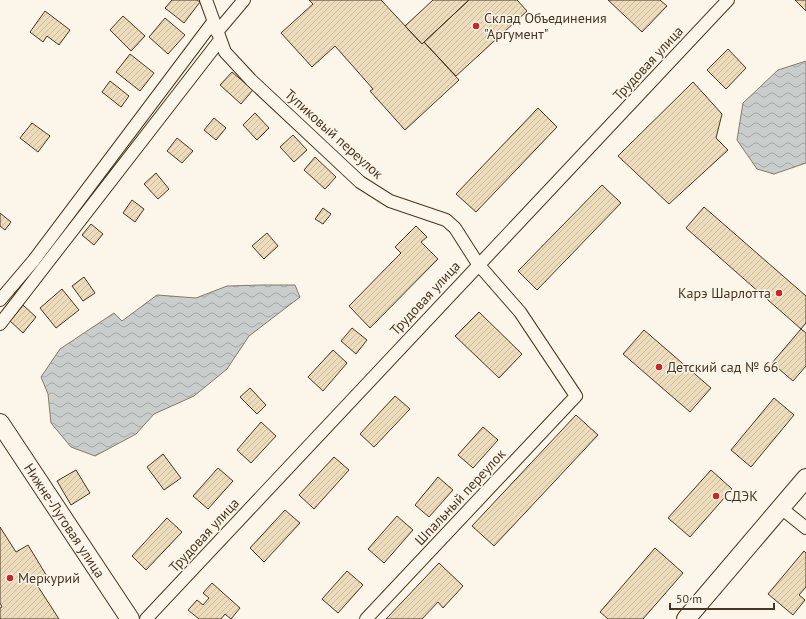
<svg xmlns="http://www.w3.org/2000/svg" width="806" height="619" viewBox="0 0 806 619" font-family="'PT Sans',sans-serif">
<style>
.water{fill:url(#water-waves);stroke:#887966}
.building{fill:url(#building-hatch);stroke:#4a3520}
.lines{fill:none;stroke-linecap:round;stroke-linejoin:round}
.street-casing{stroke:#4a3520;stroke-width:14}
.secondary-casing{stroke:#4a3520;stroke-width:20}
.street{stroke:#fbf6e9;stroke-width:12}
.secondary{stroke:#fbf6e9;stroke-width:18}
.poi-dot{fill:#c62828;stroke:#fbf6e9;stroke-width:1.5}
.labels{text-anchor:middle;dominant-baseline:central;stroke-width:3;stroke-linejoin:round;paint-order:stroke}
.poi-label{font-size:14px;fill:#4a3520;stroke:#fbf6e9;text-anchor:start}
.street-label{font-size:14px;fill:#4a3520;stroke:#fbf6e9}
</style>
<defs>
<pattern id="water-waves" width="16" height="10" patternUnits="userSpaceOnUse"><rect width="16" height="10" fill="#c9cecd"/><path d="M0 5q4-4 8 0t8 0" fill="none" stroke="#a5a8a6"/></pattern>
<pattern id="building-hatch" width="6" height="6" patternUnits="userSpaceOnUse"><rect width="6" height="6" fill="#ecdcbc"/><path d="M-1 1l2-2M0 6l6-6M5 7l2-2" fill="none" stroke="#ccbda1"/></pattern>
</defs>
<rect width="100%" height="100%" fill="#fbf6e9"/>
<path class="water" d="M 806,61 L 806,163 L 774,174 L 757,169 L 737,140 L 743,103 L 778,70 Z
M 262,285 L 295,285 L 300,297 L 249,336 L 227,369 L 194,396 L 154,414 L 136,434 L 95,456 L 71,447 L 51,423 L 48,394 L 41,377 L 60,349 L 114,313 L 122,321 L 157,295 L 196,298 L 227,286 Z"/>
<path class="building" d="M 172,0 L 197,0 L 200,2 L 184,23 L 165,8 Z
M 309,0 L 381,0 L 422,44 L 424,42 L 459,80 L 405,130 L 370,91 L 373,89 L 335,46 L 312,67 L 281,33 L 313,4 Z
M 433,0 L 469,0 L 422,44 L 405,26 Z
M 469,0 L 517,0 L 527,11 L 456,76 L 424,42 Z
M 608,0 L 660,0 L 667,6 L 642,32 Z
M 795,0 L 806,0 L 806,11 Z
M 45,11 L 70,30 L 59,45 L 47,36 L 43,42 L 30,32 Z
M 123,16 L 145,36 L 131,51 L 110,30 Z
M 165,18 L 185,35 L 168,54 L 149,37 Z
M 728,49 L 746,68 L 726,89 L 707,70 Z
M 130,54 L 154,73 L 140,91 L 116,72 Z
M 232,72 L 253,90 L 241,104 L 220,85 Z
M 110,81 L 129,96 L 121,107 L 102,92 Z
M 693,82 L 722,114 L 716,138 L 728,150 L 669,204 L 618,156 Z
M 538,108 L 557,127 L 476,212 L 456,194 Z
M 255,113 L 269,128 L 257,140 L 243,125 Z
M 214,118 L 226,128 L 216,140 L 204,130 Z
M 32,123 L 50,136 L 38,152 L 20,138 Z
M 293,135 L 307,150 L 294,162 L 280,147 Z
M 177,138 L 193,151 L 182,163 L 167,151 Z
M 315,157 L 336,177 L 325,189 L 304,170 Z
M 156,173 L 169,189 L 158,199 L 144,184 Z
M 602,185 L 621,203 L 537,290 L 518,271 Z
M 132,200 L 144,209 L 135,222 L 123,213 Z
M 704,207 L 806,296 L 806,323 L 801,329 L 686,228 Z
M 323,208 L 331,214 L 323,224 L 315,219 Z
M 0,213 L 11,222 L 5,230 L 0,226 Z
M 91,224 L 103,234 L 94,245 L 82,235 Z
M 416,226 L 427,237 L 421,242 L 438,259 L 370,328 L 349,306 L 401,253 L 395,247 Z
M 267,233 L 278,246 L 264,259 L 252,246 Z
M 84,277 L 95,293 L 83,301 L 72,286 Z
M 62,289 L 79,310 L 56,328 L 40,308 Z
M 23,305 L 36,317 L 23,333 L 10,321 Z
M 479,312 L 522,354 L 499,378 L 455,336 Z
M 352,328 L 367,340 L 356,354 L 341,341 Z
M 801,329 L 806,333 L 806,366 L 793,381 L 772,363 Z
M 644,330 L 711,388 L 690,412 L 623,354 Z
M 333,350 L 347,363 L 323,391 L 308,377 Z
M 250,388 L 266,405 L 257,414 L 240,397 Z
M 395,396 L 410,409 L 374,447 L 360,434 Z
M 774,398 L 794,415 L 751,467 L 731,450 Z
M 576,415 L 598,435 L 494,546 L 472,526 Z
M 261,422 L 276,436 L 251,463 L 237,450 Z
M 483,427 L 498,440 L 473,468 L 458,455 Z
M 163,454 L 181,478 L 164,490 L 147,467 Z
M 334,457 L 349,470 L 314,509 L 299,495 Z
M 218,468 L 233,481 L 208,509 L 193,496 Z
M 76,470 L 90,493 L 71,505 L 57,481 Z
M 711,470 L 732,489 L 690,537 L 668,518 Z
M 438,477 L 453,490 L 429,517 L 415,505 Z
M 285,510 L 300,523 L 264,562 L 250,548 Z
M 397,516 L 413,530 L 384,563 L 368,549 Z
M 167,518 L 182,532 L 146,570 L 132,556 Z
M 0,527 L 16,552 L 28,545 L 48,578 L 37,585 L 59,619 L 0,619 L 0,608 L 2,607 L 0,603 Z
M 655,548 L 683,573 L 643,619 L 608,619 L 600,612 Z
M 804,551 L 806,553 L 806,587 L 799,595 L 805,600 L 793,615 L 768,594 Z
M 439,563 L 463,586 L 443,608 L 438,602 L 422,619 L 386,619 Z
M 347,571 L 363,585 L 338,613 L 322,599 Z
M 212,583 L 240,608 L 231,619 L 225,614 L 221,619 L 199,619 L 188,610 L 197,600 L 203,605 L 209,598 L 203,593 Z"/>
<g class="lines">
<defs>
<path id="street" d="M 206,0 L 225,52 L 251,80 L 360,182 L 390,201 L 446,220 L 455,228 L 478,264 L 520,312 L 576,396 L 366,619
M 217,32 L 244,0
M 0,300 L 34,260 L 213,22
M 0,324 L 220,40
M 781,508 L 806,528
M 146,619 L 728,0"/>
<g id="secondary">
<path id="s1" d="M 0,423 L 130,619"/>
<path d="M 686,619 L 806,478"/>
</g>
</defs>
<use href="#street" class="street-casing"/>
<use href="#secondary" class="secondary-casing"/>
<use href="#street" class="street"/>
<use href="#secondary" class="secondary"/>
</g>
<g class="poi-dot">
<circle cx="476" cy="26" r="4"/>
<circle cx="779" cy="293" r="4"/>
<circle cx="659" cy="367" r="4"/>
<circle cx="716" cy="496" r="4"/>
<circle cx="10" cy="578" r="4"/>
</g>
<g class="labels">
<g class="poi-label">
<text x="484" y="18">Склад Объединения<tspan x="484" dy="16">"Аргумент"</tspan></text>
<text x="771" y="293" text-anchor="end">Карэ Шарлотта</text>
<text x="667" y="367">Детский сад № 66</text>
<text x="724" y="496">СДЭК</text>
<text x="18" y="578">Меркурий</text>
</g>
<g class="street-label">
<text transform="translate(648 63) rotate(-47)">Трудовая улица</text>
<text transform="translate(334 134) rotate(42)">Тупиковый переулок</text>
<text transform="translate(425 298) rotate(-47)">Трудовая улица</text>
<text transform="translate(460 497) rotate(-47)">Шпальный переулок</text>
<text stroke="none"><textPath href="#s1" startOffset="117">Нижне-Луговая улица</textPath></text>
<text transform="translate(204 535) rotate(-47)">Трудовая улица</text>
</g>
</g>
<path d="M670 603v6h104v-6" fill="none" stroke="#4a3520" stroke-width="2"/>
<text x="676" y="603" font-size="12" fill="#4a3520" stroke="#fbf6e9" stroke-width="3" paint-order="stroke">50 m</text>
</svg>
